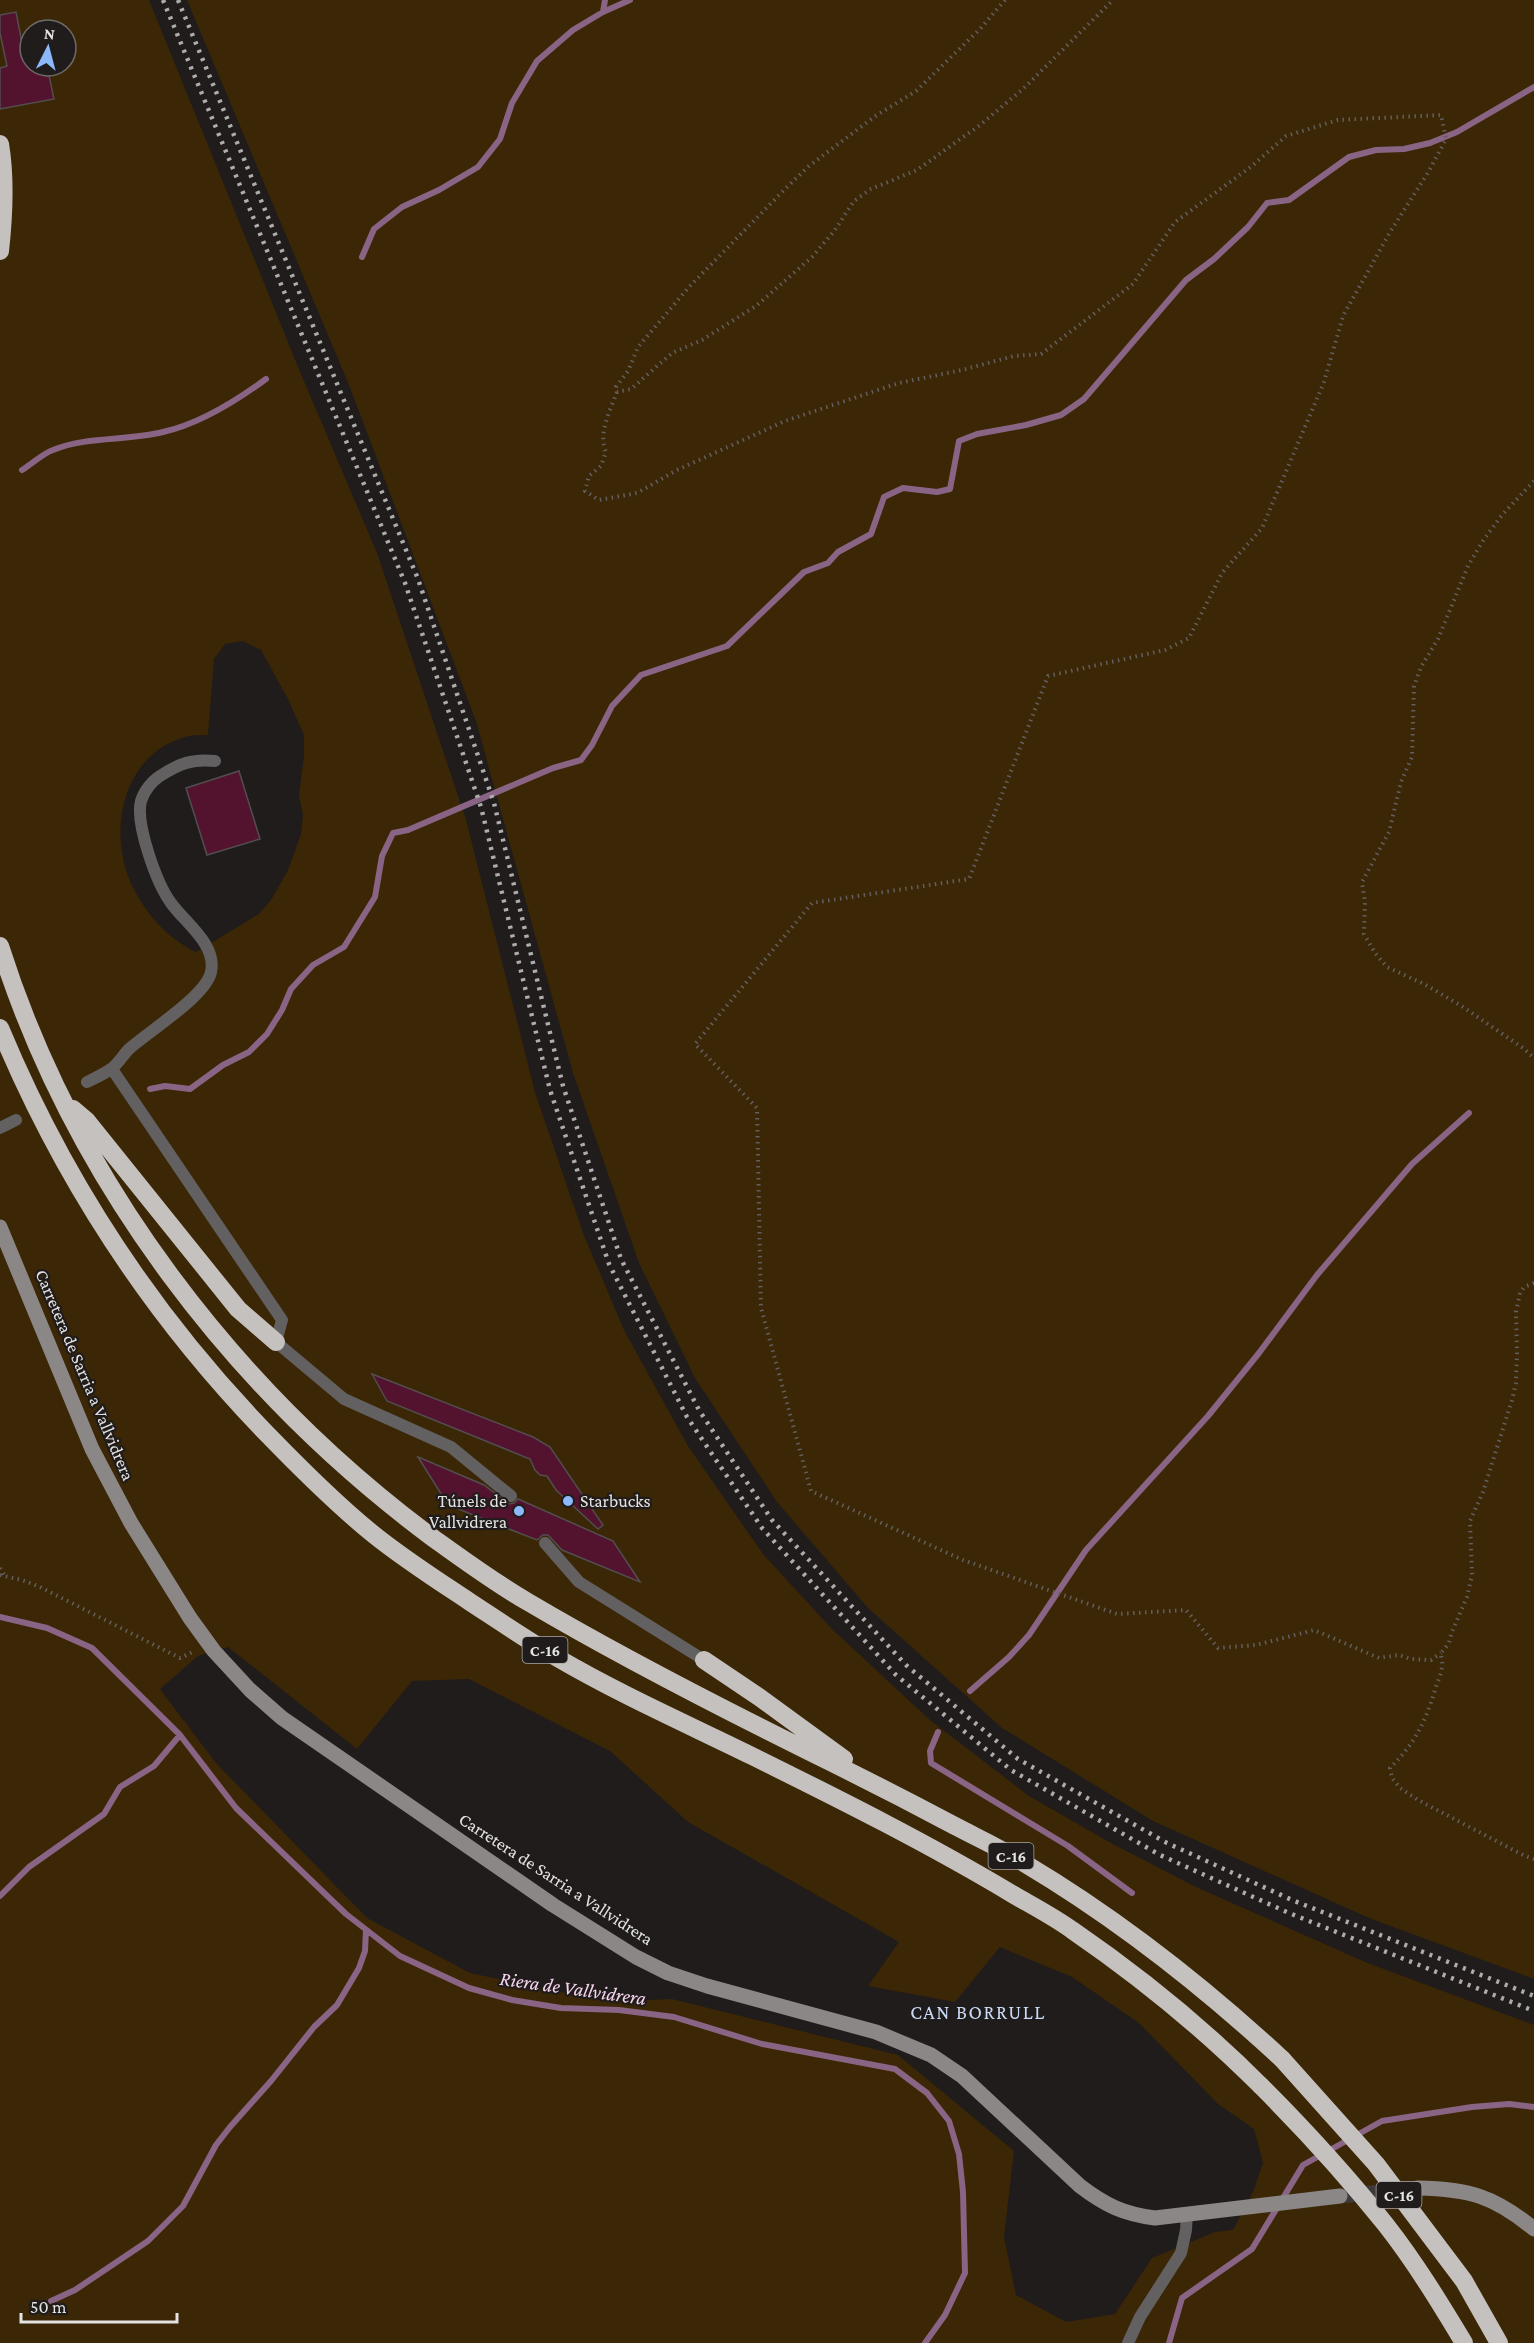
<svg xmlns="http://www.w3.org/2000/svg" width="1534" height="2343" viewBox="0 0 1534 2343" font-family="'Crimson Pro',serif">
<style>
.green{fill:#3b2606;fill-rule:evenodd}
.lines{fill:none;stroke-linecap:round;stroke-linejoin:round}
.stream{stroke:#896484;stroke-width:6}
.building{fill:#53122e;stroke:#524e4f;stroke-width:1.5}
.secondary-tunnel{stroke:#3d3a39;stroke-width:15;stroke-dasharray:15 8;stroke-linecap:butt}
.path{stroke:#625f5e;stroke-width:4;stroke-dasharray:1.5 4.5;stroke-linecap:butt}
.service{stroke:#626060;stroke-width:12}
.secondary{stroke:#8a8786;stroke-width:15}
.motorway{stroke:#c5c1bf;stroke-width:18}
.rail{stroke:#afadac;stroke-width:4.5;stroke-dasharray:3 6;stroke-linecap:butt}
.motorway-bridge{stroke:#c5c1bf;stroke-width:18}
.poi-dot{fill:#8cb9fc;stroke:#1f1c1b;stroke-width:2}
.labels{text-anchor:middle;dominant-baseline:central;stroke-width:4.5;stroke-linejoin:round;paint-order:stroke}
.shield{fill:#1f1c1b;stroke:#aaa7a6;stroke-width:1.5}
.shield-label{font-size:16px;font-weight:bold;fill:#e5e3e2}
.street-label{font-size:18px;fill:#e5e3e2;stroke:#1f1c1b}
.poi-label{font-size:18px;fill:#e5e3e2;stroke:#1f1c1b;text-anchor:end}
.water-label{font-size:20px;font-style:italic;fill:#f7d5f0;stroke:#1f1c1b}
.neighbourhood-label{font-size:20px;letter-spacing:1.5px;fill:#c9daf4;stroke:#1f1c1b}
</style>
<rect width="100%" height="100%" fill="#1f1c1b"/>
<path class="green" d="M 0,0 L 149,0 L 301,374 L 377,553 L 466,820 L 535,1092 L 583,1233 L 624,1330 L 688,1446 L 763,1554 L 831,1628 L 930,1720 L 1029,1796 L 1111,1843 L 1194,1886 L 1365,1962 L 1534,2025 L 1534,2343 L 0,2343 ZM 30,30 L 66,30 L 66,66 L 30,66 ZM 243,641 L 261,650 L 288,699 L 304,735 L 304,756 L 299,795 L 303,815 L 301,834 L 288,870 L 271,900 L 259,914 L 196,952 C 164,937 137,904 126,870 C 110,818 128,753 185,737 C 192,735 200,735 208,735 L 214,659 L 225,644 ZM 228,1647 L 357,1749 L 412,1681 L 469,1679 L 610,1751 L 688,1822 L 899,1942 L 868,1986 L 955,2002 L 1000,1947 L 1072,1977 L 1139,2023 L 1218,2104 L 1254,2129 L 1263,2163 L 1253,2192 L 1233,2230 L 1215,2232 L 1152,2258 L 1115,2314 L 1066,2322 L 1016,2295 L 1004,2237 L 1014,2151 L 898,2055 L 672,1999 L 609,2002 L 470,1973 L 367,1918 L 216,1763 L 160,1689 L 198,1656 Z
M 187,0 L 1534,0 L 1534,1979 L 1369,1918 L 1153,1821 L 1002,1728 L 868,1608 L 777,1502 L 695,1378 L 639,1263 L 573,1073 L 476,721 L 349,385 Z"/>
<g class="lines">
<path class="stream" d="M 603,12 L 605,0
M 362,257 L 374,229 L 402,207 L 439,190 L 478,167 L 500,139 L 512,103 L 537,61 L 573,30 L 603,12 L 630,0
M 22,470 C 32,464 42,454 53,450 C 87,436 127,441 163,432 C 200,424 236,401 266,379
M 150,1089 L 165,1086 L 190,1089 L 223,1065 L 249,1052 L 267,1034 L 282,1010 L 291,989 L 313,965 L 344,947 L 375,897 L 382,856 L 393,833 L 408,830 L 553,768 L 581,760 L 592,745 L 612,706 L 641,675 L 727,646 L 804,572 L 828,563 L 838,552 L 871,534 L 884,497 L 903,488 L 937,492 L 950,489 L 959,441 L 977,434 L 1026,425 L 1061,415 L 1084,399 L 1186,280 L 1214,259 L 1248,227 L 1267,203 L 1289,200 L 1349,157 L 1376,150 L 1404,149 L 1430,143 L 1457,132 L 1534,87
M 0,1617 L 47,1628 L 92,1648 L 180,1735 L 236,1808 L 346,1914 L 400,1956 L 469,1988 L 512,2000 L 561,2008 L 619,2010 L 674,2017 L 762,2044 L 895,2069 L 927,2093 L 949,2121 L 959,2154 L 963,2192 L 965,2273 L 945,2315 L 925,2343
M 970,1691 L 1009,1657 L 1029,1635 L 1086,1550 L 1208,1416 L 1259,1353 L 1317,1275 L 1412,1164 L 1469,1113
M 938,1732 L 930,1751 L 931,1763 L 1068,1846 L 1132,1893
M 0,1896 L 29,1867 L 104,1814 L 120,1787 L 154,1766 L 180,1735
M 51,2301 L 75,2290 L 148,2241 L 183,2206 L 216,2145 L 230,2127 L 271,2081 L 314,2027 L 337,2005 L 359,1968 L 365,1951 L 366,1930
M 1169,2343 L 1182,2298 L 1252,2249 L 1303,2165 L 1382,2121 L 1472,2107 L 1509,2104 L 1534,2107"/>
</g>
<path class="building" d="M 16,12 L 26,64 L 47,66 L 54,99 L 0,109 L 0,68 L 7,66 L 0,33 L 0,15 Z
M 239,771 L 260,839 L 207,855 L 186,788 Z
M 372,1374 L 533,1437 L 550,1447 L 603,1525 L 598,1529 L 556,1490 L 547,1476 L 540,1475 L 535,1470 L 530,1459 L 387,1401 Z
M 418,1457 L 484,1485 L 509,1504 L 514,1503 L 518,1499 L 613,1541 L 640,1582 L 562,1550 L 548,1535 L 543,1535 L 537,1540 L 448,1505 Z"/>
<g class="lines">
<path class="secondary-tunnel" d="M 1340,2196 L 1418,2188"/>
<path class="path" d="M 1005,0 L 980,29 L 916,91 L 874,117 L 809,166 L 788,186 L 689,287 L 638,347 L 628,371 L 616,387 L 617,392 L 631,389 L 672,353 L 702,340 L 756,306 L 812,257 L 835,230 L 854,201 L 871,189 L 917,170 L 980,125 L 1023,89 L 1113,0
M 617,392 C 610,411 598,433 606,452 L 601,466 L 589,476 L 585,491 L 599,500 L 637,493 L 677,470 L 785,421 L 899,383 L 962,370 L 1014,356 L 1041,354 L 1133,284 L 1175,222 L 1252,166 L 1286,136 L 1338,120 L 1441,115 L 1446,139 L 1429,171 L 1390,232 L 1343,316 L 1324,382 L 1262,528 L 1222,573 L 1189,638 L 1165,650 L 1048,676 L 969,879 L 812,903 L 695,1044 L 757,1108 L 761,1308 L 811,1491 L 963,1560 L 1117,1614 L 1186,1610 L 1218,1648 L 1256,1645 L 1314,1630 L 1379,1658 L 1399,1655 L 1411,1659 L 1431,1660 L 1441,1653
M 1534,481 L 1502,515 L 1482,542 L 1468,566 L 1438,639 L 1421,667 L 1414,686 L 1412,757 L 1401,782 L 1389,832 L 1362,882 L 1365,902 L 1364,934 L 1375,953 L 1387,967 L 1424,984 L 1460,1005 L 1523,1048 L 1534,1058
M 1534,1283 L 1524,1287 L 1520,1293 L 1516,1312 L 1517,1353 L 1516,1383 L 1512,1400 L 1483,1492 L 1470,1521 L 1472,1575 L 1467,1597 L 1452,1632 L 1449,1643 L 1441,1653 C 1441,1658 1443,1663 1442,1667 C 1441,1675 1437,1683 1435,1690 C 1425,1723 1415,1743 1390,1768 L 1392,1778 L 1400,1788 L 1418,1800 L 1523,1855 L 1534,1859
M 0,1568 L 5,1576
M 0,1575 L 22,1580 L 40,1587 L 180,1658 L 195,1651"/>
<path class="service" d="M 112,1069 L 282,1320 L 276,1342 L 344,1399 L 451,1447 L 511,1496
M 87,1082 C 95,1078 104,1074 111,1069 C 118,1064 123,1055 129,1049 C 149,1031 206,996 211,972 C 217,944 185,923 171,903 C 157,884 135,824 141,801 C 144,791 152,781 160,776 C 180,763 192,759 215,761
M 0,1128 L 16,1120
M 545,1543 L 579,1582 L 704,1660
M 1128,2343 L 1140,2317 L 1181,2253 L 1186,2230 L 1187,2213"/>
<path class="secondary" d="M 0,1227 L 92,1449 L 131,1523 L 190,1618 L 214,1651 L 250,1690 L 282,1718 L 553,1905 L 636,1957 L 668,1973 L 707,1986 L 876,2032 L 931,2055 L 962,2076 L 1080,2186 C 1105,2205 1123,2214 1155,2218 L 1340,2196
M 1418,2188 C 1469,2189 1494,2196 1534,2229"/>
<path class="motorway" d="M 0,144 C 6,180 4,215 0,251
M 0,946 C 75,1182 235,1391 433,1538 C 464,1560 495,1583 528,1602 C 621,1657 717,1706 814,1754 C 861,1777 908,1801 955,1826 C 978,1838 1002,1849 1024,1863 C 1118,1919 1202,1985 1282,2059
M 0,1028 C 64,1182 153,1317 269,1436 C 302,1470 336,1504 373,1534 C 404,1559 437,1580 470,1602 C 499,1621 527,1640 556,1657 C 619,1694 687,1724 752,1756 C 841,1800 929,1844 1014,1895 C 1033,1906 1054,1917 1072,1930 C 1139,1976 1203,2028 1261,2086
M 73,1109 L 86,1120 L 238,1309 L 276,1342
M 704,1660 L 759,1697 L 844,1759"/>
<path class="rail" d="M 163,0 L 405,583 L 481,807 L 550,1090 L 609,1264 L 687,1417 L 762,1528 L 896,1675 L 1011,1770 L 1160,1855 L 1289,1913 L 1534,2011
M 178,0 L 418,579 L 494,803 L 563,1086 L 621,1259 L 699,1410 L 772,1520 L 906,1665 L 1018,1759 L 1167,1843 L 1292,1900 L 1534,1996"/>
<path class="motorway-bridge" d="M 1282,2059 L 1376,2164 L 1464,2281 L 1499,2343
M 1261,2086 C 1305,2130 1347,2176 1386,2225 C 1415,2262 1440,2303 1464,2343"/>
</g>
<g class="poi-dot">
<circle cx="568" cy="1501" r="6"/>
<circle cx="519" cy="1511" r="6"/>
</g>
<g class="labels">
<g class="shield">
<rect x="522.5" y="1637" width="45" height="26" rx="4.5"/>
<rect x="988.5" y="1843" width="45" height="26" rx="4.5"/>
<rect x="1376.5" y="2182" width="45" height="26" rx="4.5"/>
</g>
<g class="shield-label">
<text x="545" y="1650">C-16</text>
<text x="1011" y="1856">C-16</text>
<text x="1399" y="2195">C-16</text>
</g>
<g class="street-label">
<text transform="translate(85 1375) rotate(67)">Carretera de Sarria a Vallvidrera</text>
<text transform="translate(556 1879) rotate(33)">Carretera de Sarria a Vallvidrera</text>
</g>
<g class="poi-label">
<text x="507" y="1501">Túnels de<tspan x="507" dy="21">Vallvidrera</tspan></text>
<text x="580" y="1501" text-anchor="start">Starbucks</text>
</g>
<g class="water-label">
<text transform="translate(573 1988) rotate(8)">Riera de Vallvidrera</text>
</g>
<g class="neighbourhood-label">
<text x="978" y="2012">CAN BORRULL</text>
</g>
</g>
<g transform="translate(48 48) rotate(6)"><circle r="28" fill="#1f1c1b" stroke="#6e6c6b" stroke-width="1.5"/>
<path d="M0-4.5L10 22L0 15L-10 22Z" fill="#8cb9fc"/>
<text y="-9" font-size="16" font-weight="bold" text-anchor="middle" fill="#e5e3e2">N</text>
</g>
<path d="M21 2313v9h156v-9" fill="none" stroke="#e5e3e2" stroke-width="3"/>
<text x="30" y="2313" font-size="18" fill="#e5e3e2" stroke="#1f1c1b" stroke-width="4.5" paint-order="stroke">50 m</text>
</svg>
